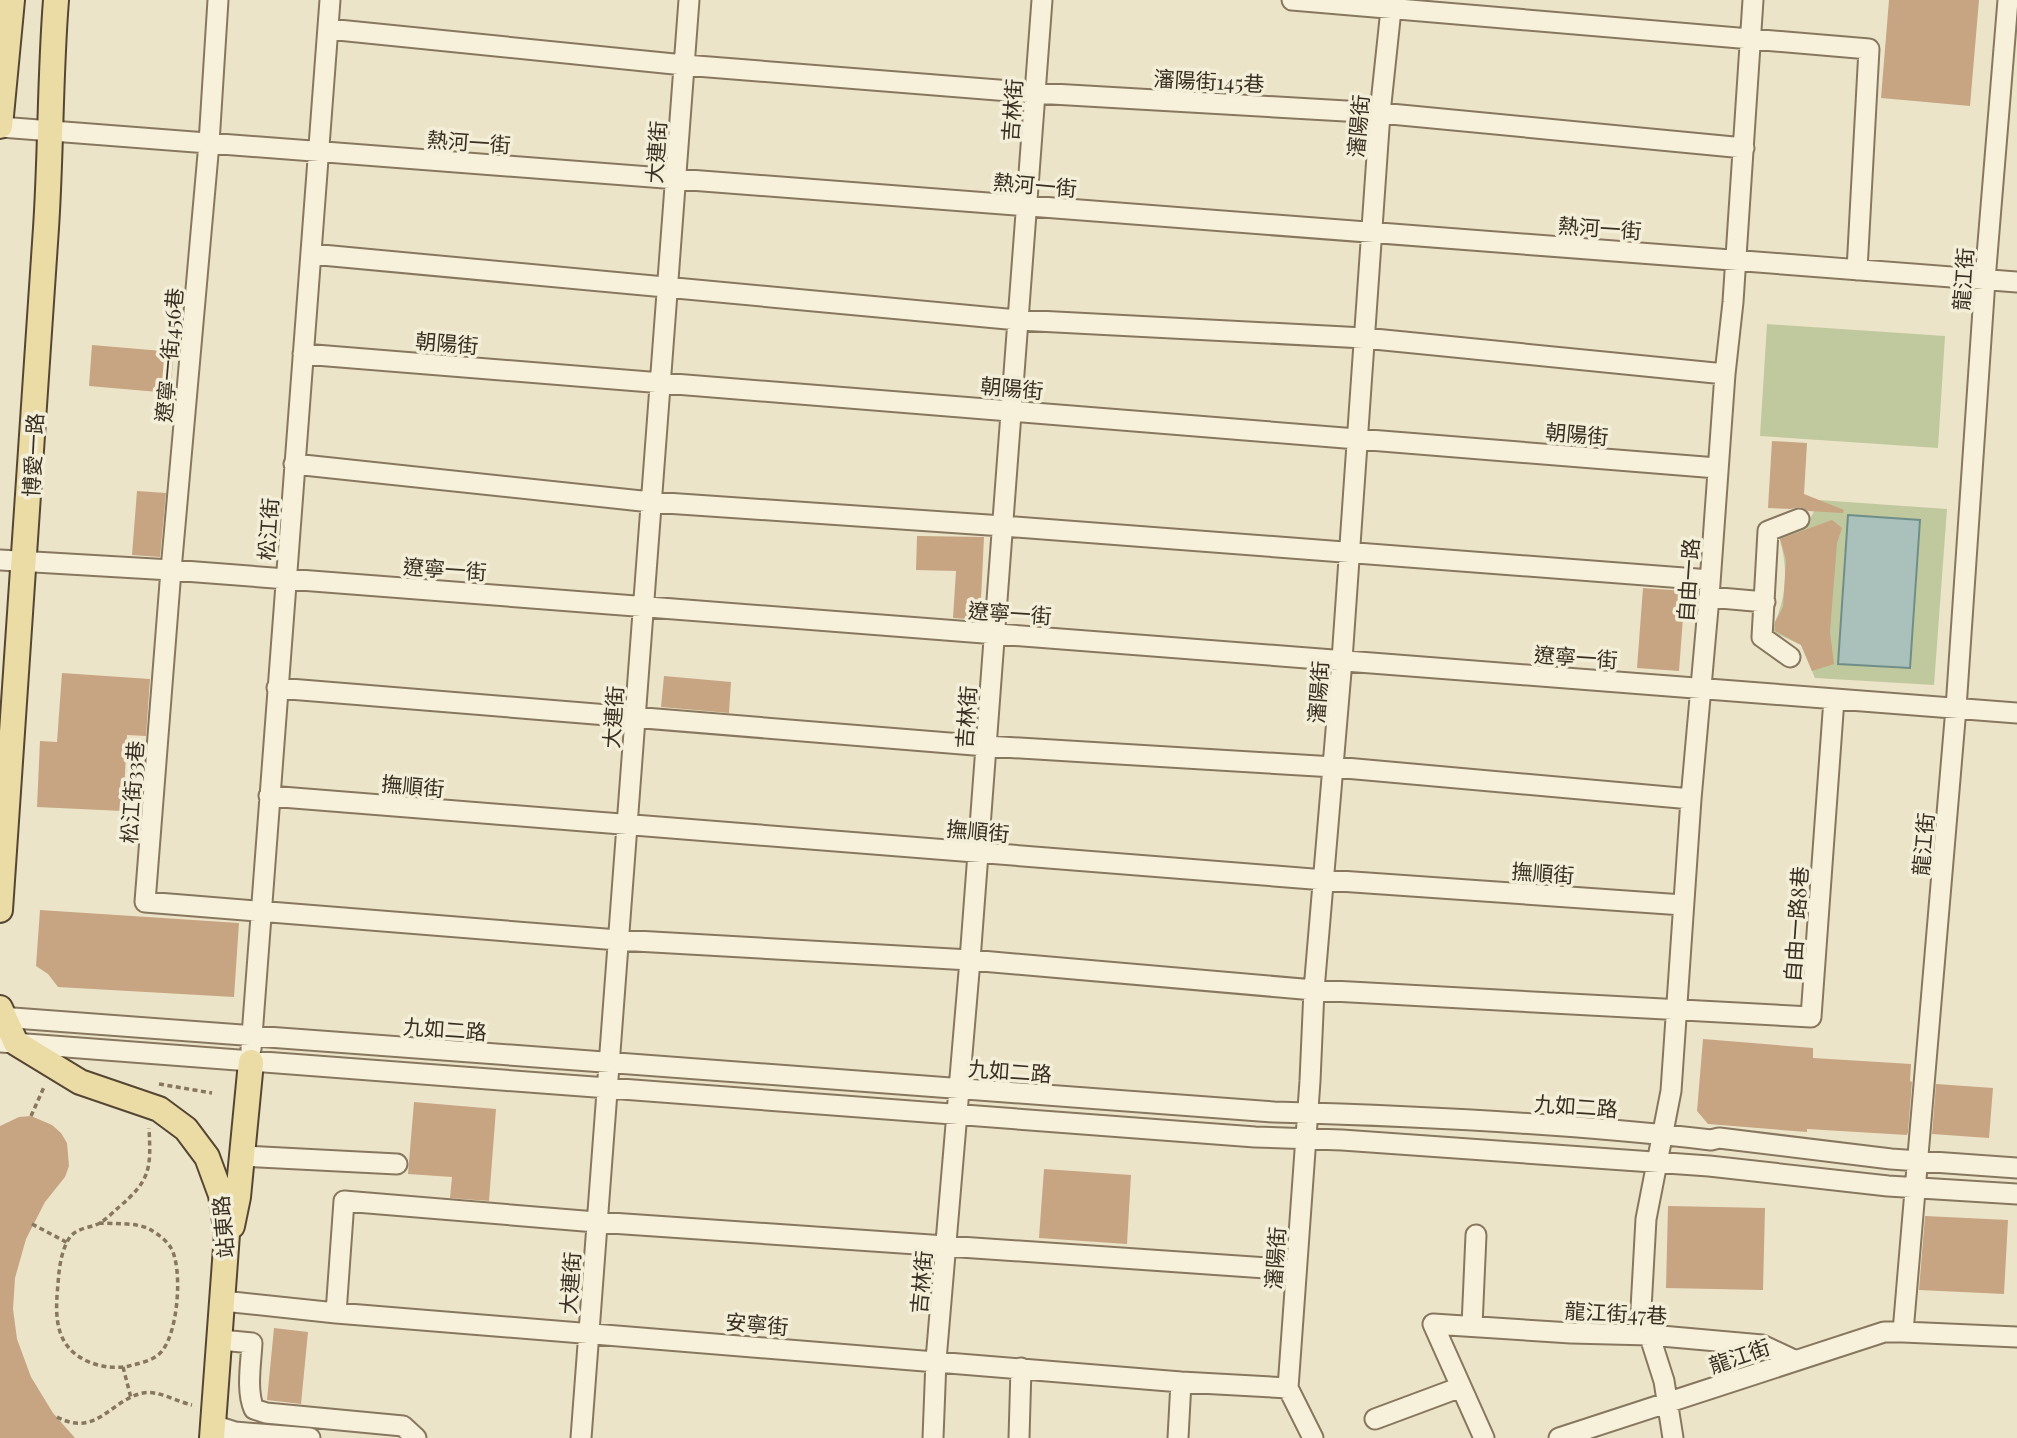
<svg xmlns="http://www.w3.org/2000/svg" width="2017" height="1438" viewBox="0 0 2017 1438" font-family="'Playfair Display','Noto Sans TC',serif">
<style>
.green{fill:#c0c99d}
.water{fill:#a9c0bb;stroke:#708e89;stroke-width:2}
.building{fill:#c7a482}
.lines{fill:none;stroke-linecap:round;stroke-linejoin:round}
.minor-casing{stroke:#87775f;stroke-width:23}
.major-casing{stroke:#554633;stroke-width:28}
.path{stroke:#87775f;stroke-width:3.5;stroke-dasharray:5 3.5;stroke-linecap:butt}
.minor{stroke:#f7f1dc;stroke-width:19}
.major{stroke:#ebdba5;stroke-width:24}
.labels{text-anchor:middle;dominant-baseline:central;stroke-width:7;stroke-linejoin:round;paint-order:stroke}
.street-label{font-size:21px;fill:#382e21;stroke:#f3eed8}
</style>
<rect width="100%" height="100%" fill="#ece4c9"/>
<path class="green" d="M 1767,324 L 1945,336 L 1938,448 L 1760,436 Z
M 1819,500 L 1947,509 L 1934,685 L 1815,678 L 1801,645 L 1771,631 C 1787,598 1789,571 1779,536 L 1806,528 Z"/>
<path class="water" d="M 1848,515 L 1920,520 L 1910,668 L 1838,664 Z"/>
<path class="building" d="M 1889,0 L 1979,0 L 1970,106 L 1881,98 Z
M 92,345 L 174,352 L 170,393 L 89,386 Z
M 1772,441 L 1807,443 L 1804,494 L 1844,510 L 1843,513 L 1808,511 L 1800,507 L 1790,509 L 1768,508 Z
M 137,491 L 166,493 L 160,557 L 132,555 Z
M 1832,520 L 1842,528 L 1837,543 L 1830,632 L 1834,664 L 1812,671 L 1801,645 L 1775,631 L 1775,622 L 1783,607 L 1786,560 L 1780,539 Z
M 917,536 L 984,537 L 980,620 L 953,618 L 956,571 L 916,570 Z
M 1643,588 L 1685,591 L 1679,671 L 1637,668 Z
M 62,673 L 150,679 L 146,736 L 127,735 L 123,811 L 37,807 L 40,741 L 57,742 Z
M 664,676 L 731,682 L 729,713 L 661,707 Z
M 40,910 L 239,923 L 234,997 L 58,987 L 48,974 L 36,966 Z
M 1703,1039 L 1813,1048 L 1813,1058 L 1911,1064 L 1910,1081 L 1912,1082 L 1908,1132 L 1907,1135 L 1807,1129 L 1807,1132 L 1708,1124 L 1697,1111 Z
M 1936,1084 L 1993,1088 L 1989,1138 L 1932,1134 Z
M 414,1102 L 496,1109 L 489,1201 L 450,1198 L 452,1177 L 408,1174 Z
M 31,1116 L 52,1125 L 61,1133 L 67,1143 L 69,1166 L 65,1177 L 45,1202 L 26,1239 L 15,1278 L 13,1309 L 17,1339 L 31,1377 L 53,1413 L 75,1438 L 0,1438 L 0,1126 L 19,1117 Z
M 1044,1169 L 1131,1175 L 1127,1244 L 1039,1238 Z
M 1668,1206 L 1765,1208 L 1763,1290 L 1666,1288 Z
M 1925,1216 L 2008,1220 L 2004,1294 L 1919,1290 Z
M 274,1328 L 308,1332 L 301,1404 L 267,1400 Z"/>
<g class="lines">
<defs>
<path id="minor" d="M 218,0 L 209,143 L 171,570 L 145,902 L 618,940 L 970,960 L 1314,990 L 1811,1017 L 1834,699
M 1292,0 L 1869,49 L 1857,270
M 328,29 L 684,65 L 1035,93 L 1380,113 L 1744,148
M 0,127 L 2017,282
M 311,254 L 1018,320 L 1364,338 L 1725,374
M 303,354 L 1717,468
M 294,464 L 651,502 L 1003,526 L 1710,580
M 0,560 L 171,570 L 2017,713
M 1709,597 L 1765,602
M 1790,657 L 1762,637 L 1768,531 L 1799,519
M 277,688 L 986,746 L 1334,767 L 1691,799
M 269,796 L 1325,880 L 1683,905
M 0,1017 L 1274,1112 C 1420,1116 1566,1123 1711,1140 L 1719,1138 L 1891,1159 L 2017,1168
M 0,1042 L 1255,1137 L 1342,1140 L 1709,1166 L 1888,1186 L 2017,1194
M 251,1049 L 330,0
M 242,1156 L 397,1164
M 223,1301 L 336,1313 L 1181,1382 L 1288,1388
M 336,1313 L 344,1201 L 596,1222 L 1296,1270
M 1472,1326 L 1476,1235
M 1903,1332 L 2017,1337
M 221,1340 L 252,1343 C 251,1363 246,1391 254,1409 L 266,1413 L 403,1426 L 416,1438
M 1288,1388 L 1310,1081 L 1314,990 L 1342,660 L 1380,113 L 1392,0
M 1288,1388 L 1313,1438
M 1375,1419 L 1461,1387
M 213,1425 L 235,1432 L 310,1438
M 581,1438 L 689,0
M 933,1438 L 936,1360 L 970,960 L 1042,0
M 1019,1438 L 1021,1368
M 1178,1438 L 1181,1382
M 1484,1438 L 1433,1324 L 1571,1333 L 1650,1335 L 1762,1345 L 1794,1360
M 1559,1438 L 1884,1332 L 1903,1332 L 1956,708 L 1985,280 L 2008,0
M 1673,1438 L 1664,1381 L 1641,1309 L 1646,1219 L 1671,1091 L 1691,799 L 1709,597 L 1725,374 L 1733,302 L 1753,0"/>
<path id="major" d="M 0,126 L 12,0
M 0,910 C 16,682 32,455 46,228 C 51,152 50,76 56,0
M 0,1008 L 16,1043 L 80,1082 L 159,1109 L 186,1129 L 207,1157 L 221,1195 L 227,1234 L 212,1438
M 232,1226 L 238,1197 L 251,1062"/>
</defs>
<use href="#minor" class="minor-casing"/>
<use href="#major" class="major-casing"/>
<path class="path" d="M 159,1084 L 212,1093
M 31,1116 L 44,1087
M 99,1223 C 114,1224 138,1222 151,1230 C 158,1234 167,1241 171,1248 C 183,1269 178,1332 162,1351 C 154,1361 140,1363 129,1366 C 115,1369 100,1367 87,1361 C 54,1346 55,1315 58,1284 C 59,1269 61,1250 70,1237 C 77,1228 89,1228 98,1224 C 106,1220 113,1212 119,1207 C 151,1180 151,1168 149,1128
M 32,1224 L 68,1243
M 123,1367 L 131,1398
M 57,1417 C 97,1438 110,1400 143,1393 C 158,1390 178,1402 192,1405"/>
<use href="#minor" class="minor"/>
<use href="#major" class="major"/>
</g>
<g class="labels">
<g class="street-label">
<text transform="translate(1209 80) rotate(3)">瀋陽街145巷</text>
<text transform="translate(1011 110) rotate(-86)">吉林街</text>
<text transform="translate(1357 126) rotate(-85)">瀋陽街</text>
<text transform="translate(469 141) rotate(4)">熱河一街</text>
<text transform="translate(655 152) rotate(-86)">大連街</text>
<text transform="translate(1035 184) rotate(5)">熱河一街</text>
<text transform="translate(1600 227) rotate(4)">熱河一街</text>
<text transform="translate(1962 279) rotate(-86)">龍江街</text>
<text transform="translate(447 342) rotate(5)">朝陽街</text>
<text transform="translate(168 355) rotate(-85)">遼寧一街456巷</text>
<text transform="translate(1012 387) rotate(5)">朝陽街</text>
<text transform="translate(1577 433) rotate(5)">朝陽街</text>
<text transform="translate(32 455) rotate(-87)">博愛一路</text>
<text transform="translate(267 529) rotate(-86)">松江街</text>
<text transform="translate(445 568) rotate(4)">遼寧一街</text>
<text transform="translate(1687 580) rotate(-86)">自由一路</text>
<text transform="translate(1010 612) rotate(4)">遼寧一街</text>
<text transform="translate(1576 656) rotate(4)">遼寧一街</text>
<text transform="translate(1317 692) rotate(-86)">瀋陽街</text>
<text transform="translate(612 717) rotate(-86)">大連街</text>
<text transform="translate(965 717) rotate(-86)">吉林街</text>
<text transform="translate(413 785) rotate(5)">撫順街</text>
<text transform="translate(131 792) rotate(-86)">松江街33巷</text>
<text transform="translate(978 830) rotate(5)">撫順街</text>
<text transform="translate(1922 844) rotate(-85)">龍江街</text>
<text transform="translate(1543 872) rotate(4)">撫順街</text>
<text transform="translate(1795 924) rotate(-86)">自由一路8巷</text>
<text transform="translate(445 1028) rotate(4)">九如二路</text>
<text transform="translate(1010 1070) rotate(4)">九如二路</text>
<text transform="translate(1576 1105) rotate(4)">九如二路</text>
<text transform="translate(222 1227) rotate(-95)">站東路</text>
<text transform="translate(1274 1258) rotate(-86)">瀋陽街</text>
<text transform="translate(920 1282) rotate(-85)">吉林街</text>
<text transform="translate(569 1283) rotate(-86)">大連街</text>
<text transform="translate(1616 1312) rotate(3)">龍江街47巷</text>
<text transform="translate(757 1323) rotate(5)">安寧街</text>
<text transform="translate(1739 1355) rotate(-19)">龍江街</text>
</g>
</g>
</svg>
